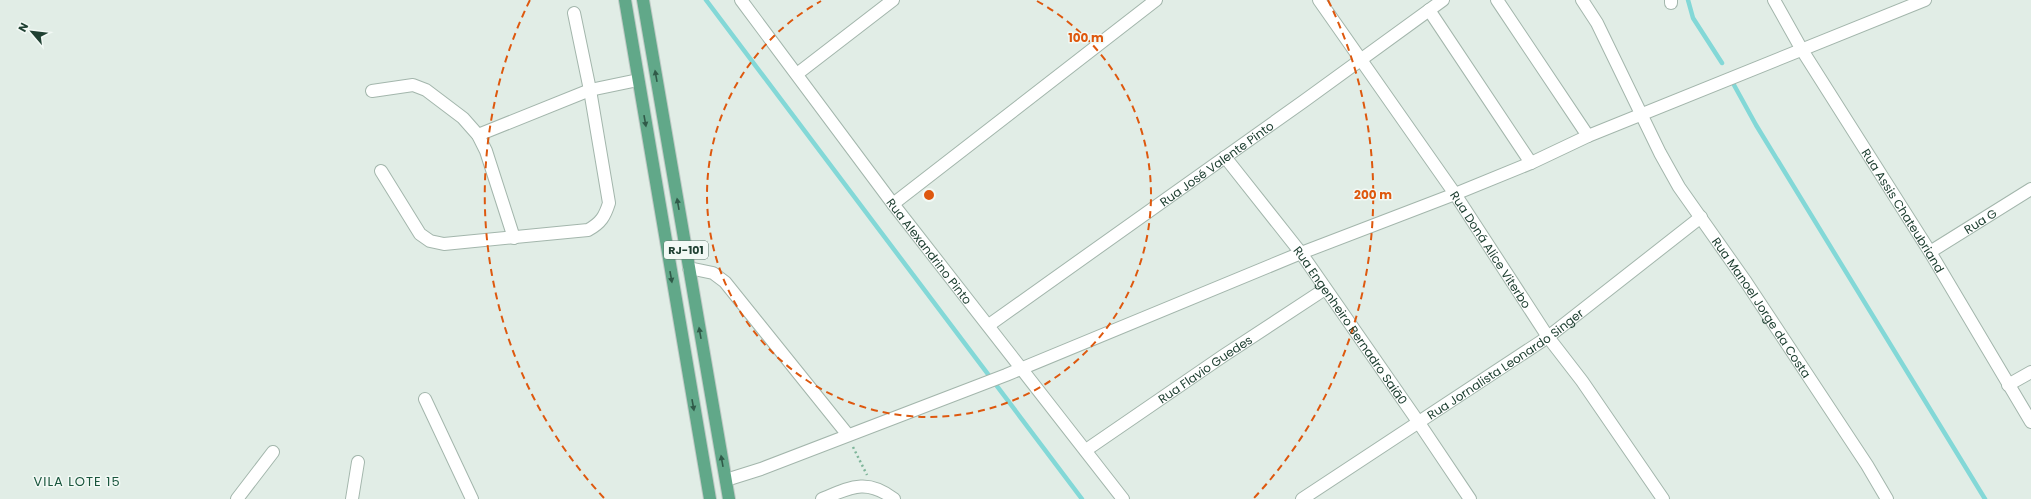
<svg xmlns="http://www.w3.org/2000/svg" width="2031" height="499" viewBox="0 0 2031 499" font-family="Poppins,sans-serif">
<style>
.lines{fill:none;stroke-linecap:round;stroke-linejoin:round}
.stream{stroke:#83d8d7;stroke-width:4.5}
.minor-casing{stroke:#a3b6ac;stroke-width:14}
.major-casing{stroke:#c0cac6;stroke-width:14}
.path{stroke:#7eb59a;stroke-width:2.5;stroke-dasharray:2 3;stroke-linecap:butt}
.minor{stroke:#fff;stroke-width:12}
.major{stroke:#61a889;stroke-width:12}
.oneway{fill:#305a48}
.ring{fill:none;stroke:#de580e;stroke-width:2;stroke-dasharray:7 5}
.labels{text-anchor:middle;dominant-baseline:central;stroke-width:3;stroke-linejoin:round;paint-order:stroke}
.shield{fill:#f2f9f5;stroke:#5e786c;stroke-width:1}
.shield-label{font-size:11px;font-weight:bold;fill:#1f4032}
.street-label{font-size:12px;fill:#1f4032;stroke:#f2f9f5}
.neighbourhood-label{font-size:13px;letter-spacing:1px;fill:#19553c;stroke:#f2f9f5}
.centre{fill:#de580e;stroke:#f2f9f5;stroke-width:2}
.ring-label{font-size:12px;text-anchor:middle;font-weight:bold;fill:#de580e;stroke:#f2f9f5;stroke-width:3;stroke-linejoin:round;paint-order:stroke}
</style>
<rect width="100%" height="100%" fill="#e1ede6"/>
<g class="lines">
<path class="stream" d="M 706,0 L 1082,499
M 1688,0 L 1693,18 L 1722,63
M 1734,85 L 1756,125 L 1985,499"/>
<defs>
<g id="minor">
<path id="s1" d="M 741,0 L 893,204 L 1123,499"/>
<path id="s2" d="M 1319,0 L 1455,194 L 1548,337 L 1582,381 L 1663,499"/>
<path d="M 1497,0 L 1588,136"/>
<path id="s3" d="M 1582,0 L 1597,23 L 1660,153 L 1679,187 L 1746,282 L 1867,465 L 1887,499"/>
<path d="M 1671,0 L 1671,3"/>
<path id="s4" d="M 1774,0 L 1802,50 L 1930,252 L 2031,422"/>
<path d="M 1429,10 L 1531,163"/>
<path d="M 797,74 L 893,0"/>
<path d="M 372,91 L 413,85 L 426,90 L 463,118 L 478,135 L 486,151 L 514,238"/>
<path d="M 478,135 L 590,90 L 638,80"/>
<path id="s5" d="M 1225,157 L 1301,253 L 1419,423 L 1470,499"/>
<path d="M 381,171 L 420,234 L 430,241 L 444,244 L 588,230 C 601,223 605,216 609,203 L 590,90 L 574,13"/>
<path d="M 893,204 L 1156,0"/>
<path id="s6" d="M 1930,252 L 2031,189"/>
<path d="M 689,268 L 713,273 L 725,282 L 848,435"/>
<path id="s7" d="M 989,325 L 1304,101 L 1443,0"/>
<path d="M 2008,385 L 2031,372"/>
<path d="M 425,399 L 472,499"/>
<path id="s8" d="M 1086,450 L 1223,356 L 1325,289"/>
<path d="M 726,480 L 761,469 L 1006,375 L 1301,253 L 1455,194 L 1531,163 L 1588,136 L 1925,0"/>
<path d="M 237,499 L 273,452"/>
<path d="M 352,499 L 358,462"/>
<path d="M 822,499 C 851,487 867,478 894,499"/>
<path id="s9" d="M 1302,499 L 1548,337 L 1701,217"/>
</g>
<path id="major" d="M 625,0 L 710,499
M 643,0 L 729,499"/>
</defs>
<use href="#minor" class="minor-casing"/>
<use href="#major" class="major-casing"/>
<path class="path" d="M 853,447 L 867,475"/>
<use href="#minor" class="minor"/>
<use href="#major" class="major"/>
</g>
<defs><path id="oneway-solid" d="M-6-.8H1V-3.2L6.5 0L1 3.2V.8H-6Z"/></defs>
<g class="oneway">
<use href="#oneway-solid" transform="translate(656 76) rotate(-100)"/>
<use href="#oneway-solid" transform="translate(645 121) rotate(80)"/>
<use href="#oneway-solid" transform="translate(678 204) rotate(-100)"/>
<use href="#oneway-solid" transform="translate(671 277) rotate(80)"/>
<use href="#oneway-solid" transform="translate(700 333) rotate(-100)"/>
<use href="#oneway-solid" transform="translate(693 405) rotate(80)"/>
<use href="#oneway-solid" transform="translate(722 461) rotate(-100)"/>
</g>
<g class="ring">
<path d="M1037 1A222 222 0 1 1 821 1"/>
<path d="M604 498A444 444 0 0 1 530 0M1328 0A444 444 0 0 1 1254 498"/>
</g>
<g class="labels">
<rect class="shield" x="664" y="241" width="44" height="18" rx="3"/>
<g class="shield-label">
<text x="686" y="250">RJ-101</text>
</g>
<g class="street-label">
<text stroke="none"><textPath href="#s7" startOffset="279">Rua José Valente Pinto</textPath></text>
<text stroke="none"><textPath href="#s4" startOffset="247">Rua Assis Chateubriand</textPath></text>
<text stroke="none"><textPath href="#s6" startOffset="59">Rua G</textPath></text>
<text stroke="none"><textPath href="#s2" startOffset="303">Rua Doná Alice Viterbo</textPath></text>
<text stroke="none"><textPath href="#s1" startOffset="314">Rua Alexandrino Pinto</textPath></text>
<text stroke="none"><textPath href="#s3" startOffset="357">Rua Manoel Jorge da Costa</textPath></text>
<text stroke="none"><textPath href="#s5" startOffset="210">Rua Engenheiro Bernadro Saiā0</textPath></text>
<text stroke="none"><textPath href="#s9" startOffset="244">Rua Jornalista Leonardo Singer</textPath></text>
<text stroke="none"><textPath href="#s8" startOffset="144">Rua Flavio Guedes</textPath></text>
</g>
<g class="neighbourhood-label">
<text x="77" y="481">VILA LOTE 15</text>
</g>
</g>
<circle cx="929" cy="195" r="6" class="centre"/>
<g class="ring-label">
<text x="1086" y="42">100 m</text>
<text x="1373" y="199">200 m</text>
</g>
<g transform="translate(32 32) rotate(298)" stroke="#f2f9f5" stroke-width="3" paint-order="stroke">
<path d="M0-3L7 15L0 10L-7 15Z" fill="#1f4032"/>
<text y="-6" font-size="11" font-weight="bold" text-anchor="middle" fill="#1f4032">N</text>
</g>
</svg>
